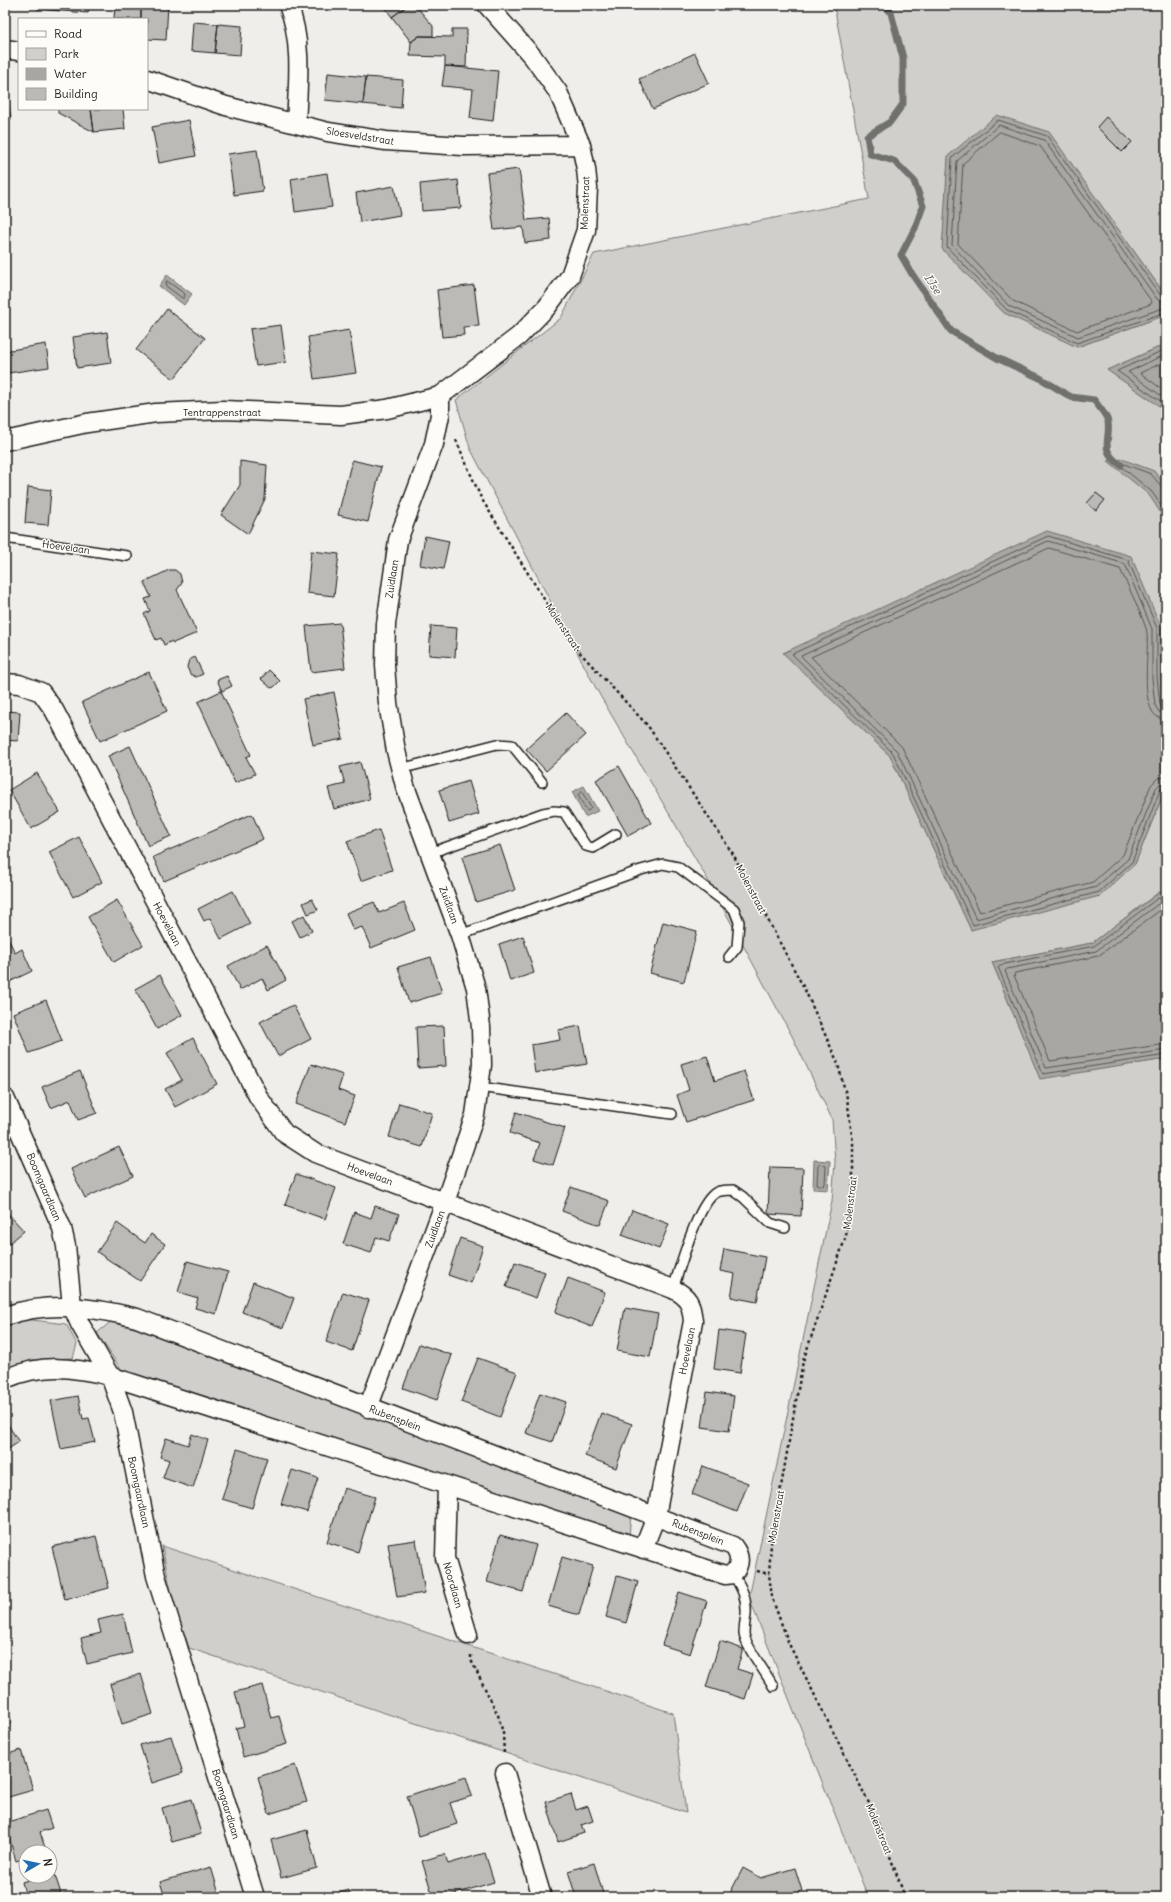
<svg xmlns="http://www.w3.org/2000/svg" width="1171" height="1902" viewBox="0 0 1171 1902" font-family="Delius,sans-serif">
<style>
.green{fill:#d0cfcc;stroke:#767674}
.water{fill:#a8a7a3;stroke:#706f6d}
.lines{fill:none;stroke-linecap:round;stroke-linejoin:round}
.shore{stroke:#545452;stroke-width:1}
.stream{stroke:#706f6d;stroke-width:7}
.building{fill:#bbbab6;stroke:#1c1c1c}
.lane-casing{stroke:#1c1c1c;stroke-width:12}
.street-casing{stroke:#1c1c1c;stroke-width:21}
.path{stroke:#1c1c1c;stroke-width:2.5;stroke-dasharray:3 3;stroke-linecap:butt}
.lane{stroke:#fdfcf7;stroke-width:9}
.street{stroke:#fdfcf7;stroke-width:18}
.labels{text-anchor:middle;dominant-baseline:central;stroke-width:3;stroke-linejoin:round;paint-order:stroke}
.street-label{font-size:10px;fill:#1c1c1c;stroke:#fdfcf7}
.water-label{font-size:11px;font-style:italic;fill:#5b5b59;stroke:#fdfcf7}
</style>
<rect width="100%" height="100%" fill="#f0eeea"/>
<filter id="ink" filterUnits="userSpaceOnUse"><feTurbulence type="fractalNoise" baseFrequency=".025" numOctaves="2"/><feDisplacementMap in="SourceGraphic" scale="8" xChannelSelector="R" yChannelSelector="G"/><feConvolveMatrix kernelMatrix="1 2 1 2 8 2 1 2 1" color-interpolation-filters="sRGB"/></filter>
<g filter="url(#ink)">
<path class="green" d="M 834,5 L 1166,5 L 1166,296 L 1049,133 L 1077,347 L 1166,315 L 1166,344 L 1107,370 L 1162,407 L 1166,406 L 1166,724 L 1161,677 L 784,653 L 890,756 L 971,930 L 1135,864 L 1166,787 L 1166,897 L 1159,892 L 1092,943 L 992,962 L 1040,1078 L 1166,1059 L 1166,1897 L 868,1897 L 749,1598 L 832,1201 L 835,1162 L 832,1119 L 792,1036 L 709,882 L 598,692 L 470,448 L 456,400 L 561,318 L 594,254 L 869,199 Z
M 24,1319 L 66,1324 L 77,1344 L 73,1358 L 31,1360 L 5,1369 L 5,1328 Z
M 113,1320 L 631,1514 L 629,1536 L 122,1371 L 97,1333 Z
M 162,1546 L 673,1713 L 686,1813 L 189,1648 L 172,1597 Z"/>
<path class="water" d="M 997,115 L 1049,132 L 1166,296 L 1166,315 L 1077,347 L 1004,313 L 942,249 L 948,156 Z
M 167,275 L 192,294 L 184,305 L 159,286 Z
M 1166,344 L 1166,406 L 1162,408 L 1107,370 Z
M 1122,459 L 1154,471 L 1166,486 L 1166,521 L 1149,495 L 1108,461 Z
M 1047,531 L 1131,556 L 1161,627 L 1161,677 L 1166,724 L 1166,787 L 1135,864 L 1100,896 L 971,930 L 890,756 L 783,653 Z
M 584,786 L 598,811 L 585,817 L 572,792 Z
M 1160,892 L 1166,897 L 1166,1059 L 1040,1079 L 992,962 L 1092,943 Z
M 814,1160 L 830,1161 L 828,1190 L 813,1189 Z"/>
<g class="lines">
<path class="shore" d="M 1000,132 L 1040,146 L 1152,302 L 1151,304 L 1077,331 L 1013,301 L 958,244 L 963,164 Z
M 167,281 L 185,294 L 184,298 L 182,298 L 166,286 Z
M 1166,298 L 1161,296 L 1047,136 L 998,120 L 952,158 L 947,247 L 1007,310 L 1077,343 L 1166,312
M 1166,303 L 1157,299 L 1044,140 L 999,125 L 957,161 L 952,245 L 1009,306 L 1078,337 L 1166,307
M 1166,349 L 1117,371 L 1162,402 L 1166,403
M 1166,354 L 1128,372 L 1163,397 L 1166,398
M 1166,361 L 1140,373 L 1166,392
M 1166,488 L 1162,487 L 1151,474 L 1124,464 L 1122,465 L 1122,467 L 1152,492 L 1166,513
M 1166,708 L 1162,708 L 1160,704 L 1157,677 L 1157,628 L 1128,560 L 1048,536 L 792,654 L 893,753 L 973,925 L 1099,892 L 1132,862 L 1160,790 L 1166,788
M 1166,714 L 1159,712 L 1155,705 L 1152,678 L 1152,629 L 1125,564 L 1048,541 L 801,656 L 897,751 L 976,919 L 1096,887 L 1128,859 L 1156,788 L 1160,784 L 1166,783
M 1166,720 C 1134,718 1152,648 1146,628 C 1139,608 1129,588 1120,569 L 1049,548 L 811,657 L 902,747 L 980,912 L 1093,882 L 1123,855 L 1151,785 L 1158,778 L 1166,777
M 582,792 L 591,808 L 588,811 L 586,810 L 578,795 Z
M 1166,900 L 1158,898 L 1094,946 L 1000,965 L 998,967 L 1043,1074 L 1166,1055
M 1166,905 L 1158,904 L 1096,951 L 1007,969 L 1005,971 L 1046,1068 L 1166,1050
M 1166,911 L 1159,911 L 1098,956 L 1015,973 L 1014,975 L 1050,1061 L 1166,1044
M 820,1164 L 826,1166 L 825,1184 L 823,1186 L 817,1184 L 818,1166 Z"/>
<path class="stream" d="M 885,5 L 891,13 L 903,58 L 903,104 L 890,122 L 867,136 L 870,154 L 894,161 L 914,181 L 923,206 L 915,228 L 901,255 L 912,274 L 951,331 L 997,358 L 1040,378 L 1071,397 L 1094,400 C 1098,406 1107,415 1108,422 C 1111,440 1098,450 1121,465"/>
</g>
<path class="building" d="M 37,5 L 63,5 L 62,11 L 37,9 Z
M 63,5 L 89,5 L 88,13 L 62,11 Z
M 115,5 L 141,5 L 141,19 L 114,19 Z
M 141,5 L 168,5 L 166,40 L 147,39 L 147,19 L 141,19 Z
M 383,5 L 408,5 L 392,17 Z
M 408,5 L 415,5 L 433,26 L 433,36 L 419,36 L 411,42 L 392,17 Z
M 193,22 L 218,24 L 215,53 L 191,51 Z
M 218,24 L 242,26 L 240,55 L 215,53 Z
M 452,29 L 467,29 L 466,67 L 445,66 L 445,57 L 410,56 L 411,42 L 419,36 L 452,37 Z
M 695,53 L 709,83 L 653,109 L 639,79 Z
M 445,66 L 498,71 L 493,121 L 470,118 L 473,89 L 442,86 Z
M 328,73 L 366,77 L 363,104 L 325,100 Z
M 366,77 L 403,80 L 401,108 L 363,104 Z
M 5,93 L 7,93 L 11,119 L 5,119 Z
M 58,109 L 91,109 L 94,132 L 58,113 Z
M 91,109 L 123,109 L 125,129 L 94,132 Z
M 1106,117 L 1132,142 L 1122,152 L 1097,127 Z
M 189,120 L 196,156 L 159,163 L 152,127 Z
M 257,150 L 263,191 L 234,195 L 228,154 Z
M 519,169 L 526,220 L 549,218 L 551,240 L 525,243 L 523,227 L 494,230 L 487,173 Z
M 327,173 L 332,207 L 295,212 L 291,179 Z
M 458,180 L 461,208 L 422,211 L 420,184 Z
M 394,186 L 400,215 L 360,222 L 356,193 Z
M 474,285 L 479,326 L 463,327 L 464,335 L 442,337 L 437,290 Z
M 167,309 L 205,338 L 174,379 L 136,350 Z
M 281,325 L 286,362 L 256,366 L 250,329 Z
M 349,330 L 356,373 L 314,379 L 308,337 Z
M 107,332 L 111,363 L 77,368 L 73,337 Z
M 46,344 L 49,367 L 8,373 L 5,351 Z
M 352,460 L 381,467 L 368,522 L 338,515 Z
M 240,461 L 267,465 L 265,499 L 248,534 L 221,515 L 240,485 Z
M 28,487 L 51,490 L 48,525 L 25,523 Z
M 1096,493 L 1105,500 L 1096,511 L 1087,503 Z
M 425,536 L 449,541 L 443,569 L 420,565 Z
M 311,551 L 339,554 L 334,596 L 307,593 Z
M 169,570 L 175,570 L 180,574 L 182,583 L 177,590 L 197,633 L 173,643 L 172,641 L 164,645 L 161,638 L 156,640 L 144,614 L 150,611 L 145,599 L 151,597 L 144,582 Z
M 340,623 L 345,668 L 311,672 L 306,626 Z
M 431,626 L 457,628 L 455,657 L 429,655 Z
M 195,657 L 203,674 L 196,677 L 190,674 L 187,667 L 189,660 Z
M 269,670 L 280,681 L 274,687 L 271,688 L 261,679 Z
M 149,672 L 167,711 L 100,741 L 82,702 Z
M 227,676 L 232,686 L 222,691 L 217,680 Z
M 221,691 L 251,755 L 246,757 L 255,774 L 235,783 L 198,702 Z
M 334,692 L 343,739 L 313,745 L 303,699 Z
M 5,711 L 20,712 L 18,741 L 5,740 Z
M 566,713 L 586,735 L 546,771 L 526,749 Z
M 130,746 L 171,836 L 148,846 L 108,756 Z
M 360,762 L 370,799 L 334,809 L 328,788 L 345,784 L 340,767 Z
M 619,766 L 651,823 L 628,836 L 596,780 Z
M 37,773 L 60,812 L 31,829 L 9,790 Z
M 469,781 L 479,814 L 449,823 L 439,790 Z
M 252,814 L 263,839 L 164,881 L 153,857 Z
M 379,830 L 392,870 L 361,881 L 347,841 Z
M 79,837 L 102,882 L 73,897 L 49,852 Z
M 500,845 L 515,890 L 476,902 L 462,857 Z
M 233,891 L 250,924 L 221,939 L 210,918 L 204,921 L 198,909 Z
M 312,899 L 318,910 L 308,914 L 303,903 Z
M 117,900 L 143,945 L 114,962 L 88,917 Z
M 374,902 L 379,913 L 404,903 L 415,930 L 371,948 L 362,927 L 353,930 L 346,913 Z
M 304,915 L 312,931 L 300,937 L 292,921 Z
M 663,922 L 697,931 L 684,982 L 650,973 Z
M 7,936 L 15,953 L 22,949 L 32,971 L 5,984 L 5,937 Z
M 523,936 L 534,973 L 510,981 L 499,944 Z
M 267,945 L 286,980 L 268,990 L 262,978 L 240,990 L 228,966 Z
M 431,957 L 442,993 L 409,1003 L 398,967 Z
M 160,975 L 182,1015 L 157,1029 L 135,989 Z
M 46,1000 L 62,1041 L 29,1053 L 13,1013 Z
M 293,1005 L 311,1039 L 278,1056 L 260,1022 Z
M 444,1026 L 446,1066 L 418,1068 L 416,1027 Z
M 580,1026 L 587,1064 L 535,1073 L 531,1045 L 560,1040 L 558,1030 Z
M 193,1038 L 217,1084 L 175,1107 L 165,1089 L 182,1080 L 167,1053 Z
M 707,1056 L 715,1081 L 744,1071 L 754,1100 L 686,1122 L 677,1095 L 689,1090 L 681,1064 Z
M 311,1064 L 343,1075 L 338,1090 L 355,1096 L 345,1122 L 296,1104 Z
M 80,1071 L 97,1113 L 78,1120 L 70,1100 L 51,1108 L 42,1087 Z
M 399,1103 L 432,1113 L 422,1147 L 389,1137 Z
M 516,1112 L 565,1128 L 553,1165 L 534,1159 L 540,1143 L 510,1133 Z
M 119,1147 L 133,1176 L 85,1198 L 71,1169 Z
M 770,1167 L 803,1168 L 801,1216 L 768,1214 Z
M 296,1174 L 336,1188 L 325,1219 L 285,1205 Z
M 571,1187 L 609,1201 L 600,1225 L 562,1211 Z
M 375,1206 L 399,1214 L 389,1241 L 376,1237 L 371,1253 L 343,1244 L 354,1212 L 371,1218 Z
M 5,1210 L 24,1231 L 5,1247 Z
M 632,1210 L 669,1224 L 659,1249 L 622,1235 Z
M 117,1223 L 145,1243 L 151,1234 L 165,1244 L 140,1281 L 97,1252 Z
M 460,1238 L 483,1246 L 471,1283 L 448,1275 Z
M 724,1249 L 765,1257 L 757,1302 L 731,1297 L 735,1274 L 720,1271 Z
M 187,1261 L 228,1272 L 216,1314 L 195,1308 L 198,1298 L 178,1292 Z
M 515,1262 L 545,1272 L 536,1298 L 506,1287 Z
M 568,1278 L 605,1292 L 592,1327 L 555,1313 Z
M 253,1282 L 294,1298 L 283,1328 L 242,1312 Z
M 343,1292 L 369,1300 L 352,1351 L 326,1342 Z
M 625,1308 L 658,1314 L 650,1357 L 617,1351 Z
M 719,1330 L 746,1334 L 740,1373 L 714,1369 Z
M 419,1344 L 452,1355 L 437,1400 L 403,1388 Z
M 478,1358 L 517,1372 L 500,1417 L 461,1402 Z
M 707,1392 L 734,1396 L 729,1431 L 702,1427 Z
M 540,1393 L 566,1402 L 552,1442 L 526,1433 Z
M 78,1396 L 83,1419 L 89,1418 L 95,1442 L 61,1449 L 51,1401 Z
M 601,1413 L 632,1424 L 616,1468 L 585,1456 Z
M 5,1420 L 19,1442 L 5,1451 Z
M 192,1434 L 208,1440 L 193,1488 L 163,1478 L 169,1460 L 160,1457 L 166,1438 L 188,1445 Z
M 237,1449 L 267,1458 L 252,1508 L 222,1499 Z
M 703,1466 L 748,1483 L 737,1512 L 692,1494 Z
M 292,1470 L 318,1478 L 307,1512 L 281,1504 Z
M 344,1488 L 375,1497 L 358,1552 L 327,1542 Z
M 500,1535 L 536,1545 L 523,1592 L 487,1582 Z
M 96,1536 L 109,1588 L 65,1600 L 52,1547 Z
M 416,1540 L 425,1593 L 397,1597 L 388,1544 Z
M 562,1557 L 593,1566 L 579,1615 L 548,1606 Z
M 617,1576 L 638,1582 L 626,1623 L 606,1617 Z
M 679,1592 L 707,1601 L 690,1654 L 662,1645 Z
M 123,1614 L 132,1653 L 87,1664 L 81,1638 L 101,1633 L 98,1620 Z
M 720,1641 L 743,1649 L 737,1669 L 753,1674 L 745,1699 L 706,1687 Z
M 141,1674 L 153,1714 L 122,1724 L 110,1684 Z
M 262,1685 L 271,1718 L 279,1716 L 287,1744 L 243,1757 L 236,1728 L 244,1726 L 235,1692 Z
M 5,1702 L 12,1723 L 5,1726 Z
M 171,1736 L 183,1773 L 152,1783 L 140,1745 Z
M 21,1750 L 33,1790 L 5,1798 L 5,1755 Z
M 295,1765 L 307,1802 L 269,1814 L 258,1777 Z
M 466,1777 L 472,1796 L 450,1803 L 457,1824 L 419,1836 L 407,1796 Z
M 571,1794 L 576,1810 L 588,1806 L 593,1821 L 581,1825 L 584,1833 L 558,1842 L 546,1802 Z
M 191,1799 L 201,1834 L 172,1842 L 162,1808 Z
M 46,1810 L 52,1828 L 40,1832 L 46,1851 L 26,1852 L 26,1858 L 16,1861 L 5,1823 Z
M 307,1830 L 317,1868 L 281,1878 L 271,1840 Z
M 485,1853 L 494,1882 L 445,1897 L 433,1897 L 422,1861 L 445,1854 L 448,1864 Z
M 594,1863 L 604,1897 L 576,1897 L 568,1871 Z
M 211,1867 L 220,1897 L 165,1897 L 160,1882 Z
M 743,1868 L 761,1878 L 795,1868 L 802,1891 L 787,1897 L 728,1897 Z
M 54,1872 L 62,1897 L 26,1897 L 22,1882 L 41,1876 L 50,1876 L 50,1873 Z
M 349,1890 L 351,1897 L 325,1897 Z"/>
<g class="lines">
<defs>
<path id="lane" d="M 5,538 L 127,556
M 400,769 L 497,744 L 512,745 L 542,782
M 430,853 L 543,813 L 554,811 L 564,812 L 586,846 L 593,848 L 616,834
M 460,935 L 641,870 L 663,864 L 678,867 L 734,909 L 739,922 L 737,947 L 729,957
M 479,1087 L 672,1114
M 673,1289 C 680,1268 698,1201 717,1192 C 722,1190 728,1190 733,1190 L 743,1197 L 770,1223 L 785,1228
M 733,1574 C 742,1588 747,1598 746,1615 C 745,1621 744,1628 744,1634 C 746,1648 766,1672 773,1686"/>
<path id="street" d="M 288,5 C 303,41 298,85 296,123
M 5,49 L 19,51
M 147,79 L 226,106 L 328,132 L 386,141 L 463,146 L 581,145
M 5,441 L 87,423 L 156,413 L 223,410 L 341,415 L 387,409 L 440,396 L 519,336 L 547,307 L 570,276 L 586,230 L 588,188 L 586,169 L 581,145 L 558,92 L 533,57 L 487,5
M 5,683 L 19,684 L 41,692 L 54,710 L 259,1098 L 284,1133 L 315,1153 L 673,1289 C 689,1297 691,1303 693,1321 L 656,1516 L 643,1549
M 5,1098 L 62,1228 L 66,1246 L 72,1306 L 80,1324 L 110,1376 L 123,1412 L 156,1576 L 255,1897
M 5,1316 C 49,1301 93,1307 137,1318 L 733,1546 C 741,1556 741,1564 733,1574 L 725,1575 L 110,1376 C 71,1367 43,1363 5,1379
M 368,1408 L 445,1202 L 475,1115 L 482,1065 L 481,1027 L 476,988 L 460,935 L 405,786 L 396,751 L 388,703 L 385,665 L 386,624 L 398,540 L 434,444 L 440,415 L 440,396
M 447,1485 L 445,1558 L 468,1635
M 505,1773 L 542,1897"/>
</defs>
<use href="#lane" class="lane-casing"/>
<use href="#street" class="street-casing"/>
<path class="path" d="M 456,440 L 481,498 L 572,644 L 648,726 L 733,854 L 805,990 L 837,1061 L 847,1098 L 853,1143 L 853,1185 L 846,1236 L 803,1361 L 771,1544 L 769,1574 L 772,1598 L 789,1644 L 874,1813 L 905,1897
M 757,1571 L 769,1574
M 471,1655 L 471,1660 L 498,1715 L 503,1733 L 504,1755"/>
<use href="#lane" class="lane"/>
<use href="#street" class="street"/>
</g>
</g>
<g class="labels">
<g class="street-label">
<text transform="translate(360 136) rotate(9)">Sloesveldstraat</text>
<text transform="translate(585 203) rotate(-88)">Molenstraat</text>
<text x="222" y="412">Tentrappenstraat</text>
<text transform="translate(66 547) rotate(8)">Hoevelaan</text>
<text transform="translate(392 579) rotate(-81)">Zuidlaan</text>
<text transform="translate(563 627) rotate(56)">Molenstraat</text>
<text transform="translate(751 889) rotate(62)">Molenstraat</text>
<text transform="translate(449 905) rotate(70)">Zuidlaan</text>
<text transform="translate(167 924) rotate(62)">Hoevelaan</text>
<text transform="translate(370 1174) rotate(20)">Hoevelaan</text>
<text transform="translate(44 1187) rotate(67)">Boomgaardlaan</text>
<text transform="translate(850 1203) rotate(-83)">Molenstraat</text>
<text transform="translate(435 1229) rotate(-70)">Zuidlaan</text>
<text transform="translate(687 1351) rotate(-79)">Hoevelaan</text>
<text transform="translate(395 1418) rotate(21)">Rubensplein</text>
<text transform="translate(139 1492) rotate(78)">Boomgaardlaan</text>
<text transform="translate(776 1517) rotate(-80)">Molenstraat</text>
<text transform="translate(698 1532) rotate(21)">Rubensplein</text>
<text transform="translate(453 1585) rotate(74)">Noordlaan</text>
<text transform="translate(226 1804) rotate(73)">Boomgaardlaan</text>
<text transform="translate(879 1829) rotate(68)">Molenstraat</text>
</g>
<g class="water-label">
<text transform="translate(933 284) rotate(57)">IJse</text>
</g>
</g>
<rect width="1171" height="1902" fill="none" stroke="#fdfcf7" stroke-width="20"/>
<rect x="10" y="10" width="1151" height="1882" fill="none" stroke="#1c1c1c" stroke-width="1.5" filter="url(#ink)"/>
<rect x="18" y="18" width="130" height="92" fill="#fdfcf7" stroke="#a3a29f"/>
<rect x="26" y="31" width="20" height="6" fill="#fdfcf7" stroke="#a3a29f"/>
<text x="54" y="38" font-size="12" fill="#1c1c1c">Road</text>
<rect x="26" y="48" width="20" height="12" fill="#d0cfcc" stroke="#a3a29f"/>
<text x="54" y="58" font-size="12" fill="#1c1c1c">Park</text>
<rect x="26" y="68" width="20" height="12" fill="#a8a7a3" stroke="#a3a29f"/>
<text x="54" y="78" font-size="12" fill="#1c1c1c">Water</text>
<rect x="26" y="88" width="20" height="12" fill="#bbbab6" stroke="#a3a29f"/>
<text x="54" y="98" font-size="12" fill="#1c1c1c">Building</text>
<g transform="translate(38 1864) rotate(81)"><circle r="19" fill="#fdfcf7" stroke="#a3a29f"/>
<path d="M0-3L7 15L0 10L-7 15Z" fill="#1f6fb2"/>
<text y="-6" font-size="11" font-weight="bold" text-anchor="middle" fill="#1c1c1c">N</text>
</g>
</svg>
